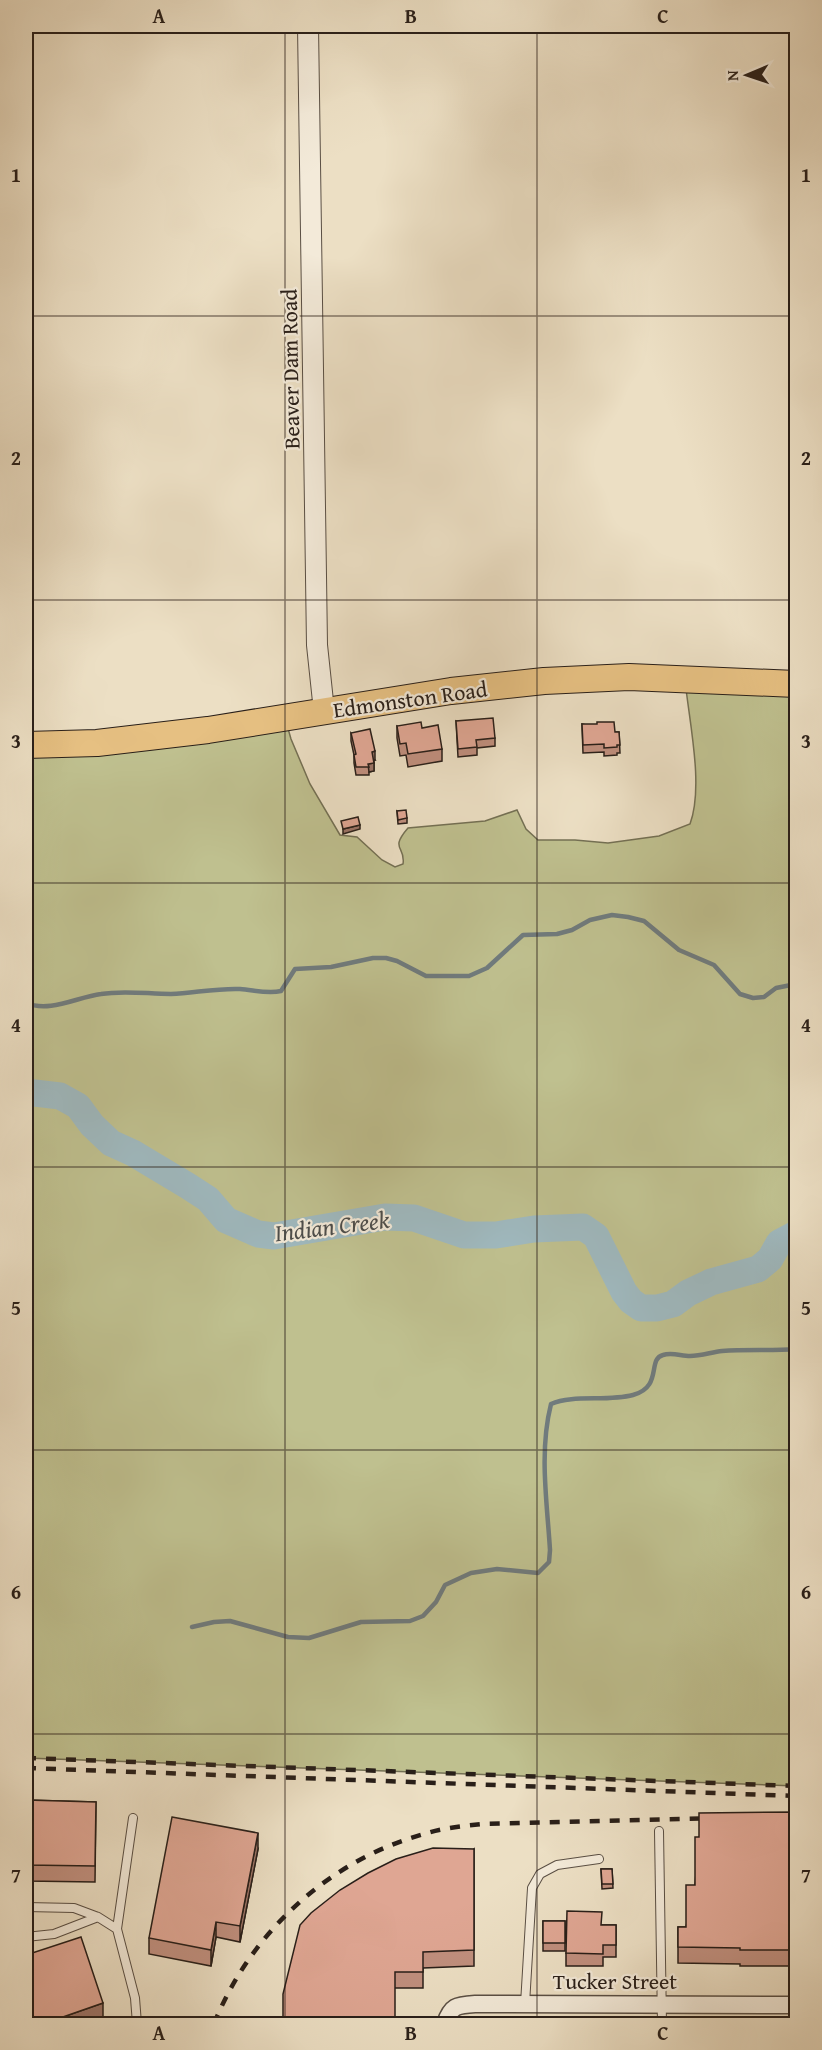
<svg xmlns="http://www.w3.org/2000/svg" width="822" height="2050" viewBox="0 0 822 2050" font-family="'Gentium Book Plus',serif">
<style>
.green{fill:#bfc08f;stroke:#747054;stroke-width:1.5}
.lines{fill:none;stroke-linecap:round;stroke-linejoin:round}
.stream{stroke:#707b7d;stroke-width:4.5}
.river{stroke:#9fb9bf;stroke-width:27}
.service-casing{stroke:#5a4f44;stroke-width:10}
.minor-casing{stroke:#5a4f44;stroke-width:19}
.tertiary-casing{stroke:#5a4f44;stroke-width:22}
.primary-casing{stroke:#291f19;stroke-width:28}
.service{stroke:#f3ead9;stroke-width:8}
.minor{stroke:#f3ead9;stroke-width:16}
.tertiary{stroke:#f3ead9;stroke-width:20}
.primary{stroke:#e6c082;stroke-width:26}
.rail{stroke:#291f19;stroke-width:4.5;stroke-dasharray:10 10;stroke-linecap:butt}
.wall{fill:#c08f7e;stroke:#291f19;stroke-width:1.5}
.shaded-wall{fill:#9c7467;stroke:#291f19;stroke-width:1.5}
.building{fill:#dfa693;stroke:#291f19;stroke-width:1.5}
.grid{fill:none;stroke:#291f19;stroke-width:1.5;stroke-opacity:0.55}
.labels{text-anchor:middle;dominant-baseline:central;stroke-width:4.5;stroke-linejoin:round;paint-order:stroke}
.street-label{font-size:22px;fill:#291f19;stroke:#f3ead9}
.water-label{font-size:24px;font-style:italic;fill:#4c4d4b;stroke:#f3ead9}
.neatline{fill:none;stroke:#291f19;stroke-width:2}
.grid-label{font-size:20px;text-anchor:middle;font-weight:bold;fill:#291f19}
</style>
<rect width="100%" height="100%" fill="#ecdfc4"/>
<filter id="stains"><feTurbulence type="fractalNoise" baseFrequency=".00333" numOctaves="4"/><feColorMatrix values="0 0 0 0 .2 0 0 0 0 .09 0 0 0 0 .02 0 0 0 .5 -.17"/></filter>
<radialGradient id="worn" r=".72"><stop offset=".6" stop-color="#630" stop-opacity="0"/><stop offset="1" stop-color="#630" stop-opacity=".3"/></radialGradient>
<path class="green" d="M 685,680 L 796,684 L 796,1786 L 26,1758 L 26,745 L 285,718 L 291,739 L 310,784 L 340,835 L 357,837 L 382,860 L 395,867 L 403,864 C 406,846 389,850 408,828 L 485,821 L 517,810 L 526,829 L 538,840 L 575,840 L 608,843 L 659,836 L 690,824 C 704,786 689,721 685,680 Z"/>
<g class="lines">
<path class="stream" d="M 26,1003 C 50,1013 77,997 101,994 C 124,990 148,994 171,994 C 194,993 217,988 240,989 C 254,990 267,994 281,991 L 295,969 L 331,967 L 373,958 L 386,958 L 397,961 L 426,976 L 469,976 L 487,968 L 523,935 L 557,934 L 572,930 L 590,920 L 612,915 L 628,917 L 644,921 L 679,950 L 714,965 L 740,994 L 753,998 L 764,997 L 776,988 L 796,984
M 192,1627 L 214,1622 L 230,1621 L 288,1637 L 309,1638 L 361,1622 L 410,1621 L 423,1616 L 436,1602 L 445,1585 L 471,1573 L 497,1569 L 538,1573 L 549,1562 L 550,1550 C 547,1501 539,1452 551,1404 C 573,1394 607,1402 633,1395 C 663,1387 647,1359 663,1355 C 672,1352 681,1356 690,1356 C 701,1356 712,1352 722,1351 C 747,1349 772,1351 796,1349"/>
<path class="river" d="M 26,1092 L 60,1096 L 78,1106 L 92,1125 L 111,1143 L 133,1153 L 188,1186 L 208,1199 L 226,1220 L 258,1234 L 274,1236 L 385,1217 L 414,1218 L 464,1235 L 496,1235 L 534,1229 L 583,1227 L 596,1236 L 624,1292 L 631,1301 L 641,1308 L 657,1308 L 673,1304 L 688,1293 L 711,1282 L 758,1269 L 770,1259 L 779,1243 L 796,1234"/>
<defs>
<path id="service" d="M 659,1831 L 662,2024
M 26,1907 L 74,1908 L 98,1917 L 117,1929 L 135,1998 L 137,2024
M 117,1929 L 133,1818
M 26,1937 L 54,1934 L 98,1917
M 525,2004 L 532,1888 L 540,1874 L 557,1865 L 599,1859"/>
<path id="minor" d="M 445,2024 C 451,2006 456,2005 475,2004 L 796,2005"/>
<path id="tertiary" d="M 308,26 L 317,645 L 324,711"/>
<path id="primary" d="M 26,745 L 97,743 L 208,730 L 451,691 L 544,681 L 629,677 L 796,684"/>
</defs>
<use href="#service" class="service-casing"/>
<use href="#minor" class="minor-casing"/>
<use href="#tertiary" class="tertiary-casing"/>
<use href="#primary" class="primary-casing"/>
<use href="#service" class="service"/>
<use href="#minor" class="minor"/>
<use href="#tertiary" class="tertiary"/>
<use href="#primary" class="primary"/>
<path class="rail" d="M 26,1758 L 796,1786
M 26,1768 L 796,1796
M 214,2024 C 250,1933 329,1860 424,1834 C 443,1828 463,1826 482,1824 L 716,1818"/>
</g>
<path class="wall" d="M 456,721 L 495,738 L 495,746 L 477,748 L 477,755 L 458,757 Z
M 582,724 L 615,732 L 619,732 L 620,753 L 617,753 L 617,755 L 604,756 L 604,752 L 583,753 Z
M 397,726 L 442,749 L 442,761 L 408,767 L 406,755 L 400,756 L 397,738 Z
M 351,733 L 375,760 L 374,760 L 374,771 L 369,772 L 369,775 L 356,775 L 354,763 L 354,755 L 351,741 Z
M 397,811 L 407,818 L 407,823 L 398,824 Z
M 26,1800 L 96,1802 L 95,1882 L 26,1881 Z
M 796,1812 L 796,1966 L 740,1966 L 740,1964 L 678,1963 L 678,1927 L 686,1927 L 695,1885 L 699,1837 Z
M 258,1849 L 240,1942 L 216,1937 L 211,1966 L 149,1954 L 149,1938 Z
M 474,1849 L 474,1966 L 423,1968 L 423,1988 L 395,1988 L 283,2025 Z
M 601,1869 L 612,1869 L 613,1888 L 602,1889 Z
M 543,1921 L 565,1921 L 565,1951 L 543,1951 Z
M 602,1925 L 616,1925 L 616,1957 L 603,1957 L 603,1966 L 566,1966 L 566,1953 Z"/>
<path class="shaded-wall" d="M 375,751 L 375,760 L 372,760 L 372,752 Z
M 374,763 L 374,771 L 369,772 L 368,764 Z
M 360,825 L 360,829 L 343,834 L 343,829 Z
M 258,1833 L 258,1849 L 240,1942 L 240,1926 Z
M 216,1922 L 216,1937 L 211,1966 L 211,1950 Z
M 103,2003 L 103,2019 L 88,2025 L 40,2025 Z"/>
<path class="building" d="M 493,718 L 495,738 L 476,740 L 477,747 L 458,749 L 456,721 Z
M 421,722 L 422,728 L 438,725 L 442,749 L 408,754 L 406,743 L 400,744 L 397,726 Z
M 597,722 L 614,722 L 615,732 L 619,732 L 620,745 L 617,745 L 617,747 L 604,748 L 604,744 L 583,745 L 582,724 L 597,724 Z
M 370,729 L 375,751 L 372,752 L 374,763 L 368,764 L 369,767 L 356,767 L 354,755 L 356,754 L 351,733 Z
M 406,810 L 407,818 L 398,820 L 397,811 Z
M 358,817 L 360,825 L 343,829 L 341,821 Z
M 26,1800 L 96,1802 L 95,1866 L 26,1865 Z
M 796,1812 L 796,1950 L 740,1950 L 740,1948 L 678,1947 L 678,1927 L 686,1927 L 686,1885 L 695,1885 L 695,1837 L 699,1837 L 699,1813 Z
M 172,1817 L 258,1833 L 240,1926 L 216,1922 L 211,1950 L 149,1938 Z
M 433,1848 L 474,1849 L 474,1950 L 423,1952 L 423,1972 L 395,1972 L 395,2025 L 283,2025 L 283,1994 L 300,1925 L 311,1913 L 340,1890 L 368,1873 L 396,1859 Z
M 601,1869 L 612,1869 L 613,1884 L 602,1884 Z
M 567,1911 L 602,1912 L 601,1925 L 616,1925 L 616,1945 L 603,1945 L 603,1954 L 566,1953 Z
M 543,1921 L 565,1921 L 565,1943 L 543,1943 Z
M 81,1937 L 103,2003 L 40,2025 L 26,2025 L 26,1955 Z
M 649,2022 L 658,2022 L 658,2025 L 649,2025 Z"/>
<path class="grid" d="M 285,26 L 285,2024M 537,26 L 537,2024M 26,316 L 796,316M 26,600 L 796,600M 26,883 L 796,883M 26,1167 L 796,1167M 26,1450 L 796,1450M 26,1734 L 796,1734"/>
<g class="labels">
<g class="street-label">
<text transform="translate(290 369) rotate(-91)">Beaver Dam Road</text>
<text transform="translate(410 699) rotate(-8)">Edmonston Road</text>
<text x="615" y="1981">Tucker Street</text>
</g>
<g class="water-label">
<text transform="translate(332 1226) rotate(-7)">Indian Creek</text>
</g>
</g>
<rect width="822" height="2050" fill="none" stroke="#ecdfc4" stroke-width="66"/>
<g transform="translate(747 75) rotate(268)" stroke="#f3ead9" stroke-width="4.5" paint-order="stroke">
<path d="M0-4.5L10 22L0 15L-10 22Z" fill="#291f19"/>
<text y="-9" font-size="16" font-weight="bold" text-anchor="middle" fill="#291f19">N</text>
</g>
<rect x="33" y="33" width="756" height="1984" class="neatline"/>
<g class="grid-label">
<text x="159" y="23">A</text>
<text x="411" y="23">B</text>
<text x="663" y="23">C</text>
<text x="16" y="182">1</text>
<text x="806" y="182">1</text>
<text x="16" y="465">2</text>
<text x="806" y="465">2</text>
<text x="16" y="748">3</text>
<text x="806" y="748">3</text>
<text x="16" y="1032">4</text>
<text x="806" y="1032">4</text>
<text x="16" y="1315">5</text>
<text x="806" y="1315">5</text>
<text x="16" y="1599">6</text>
<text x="806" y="1599">6</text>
<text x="16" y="1882">7</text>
<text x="806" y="1882">7</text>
<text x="159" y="2040">A</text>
<text x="411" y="2040">B</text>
<text x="663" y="2040">C</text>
</g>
<rect width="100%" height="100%" filter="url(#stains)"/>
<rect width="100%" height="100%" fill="url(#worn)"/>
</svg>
